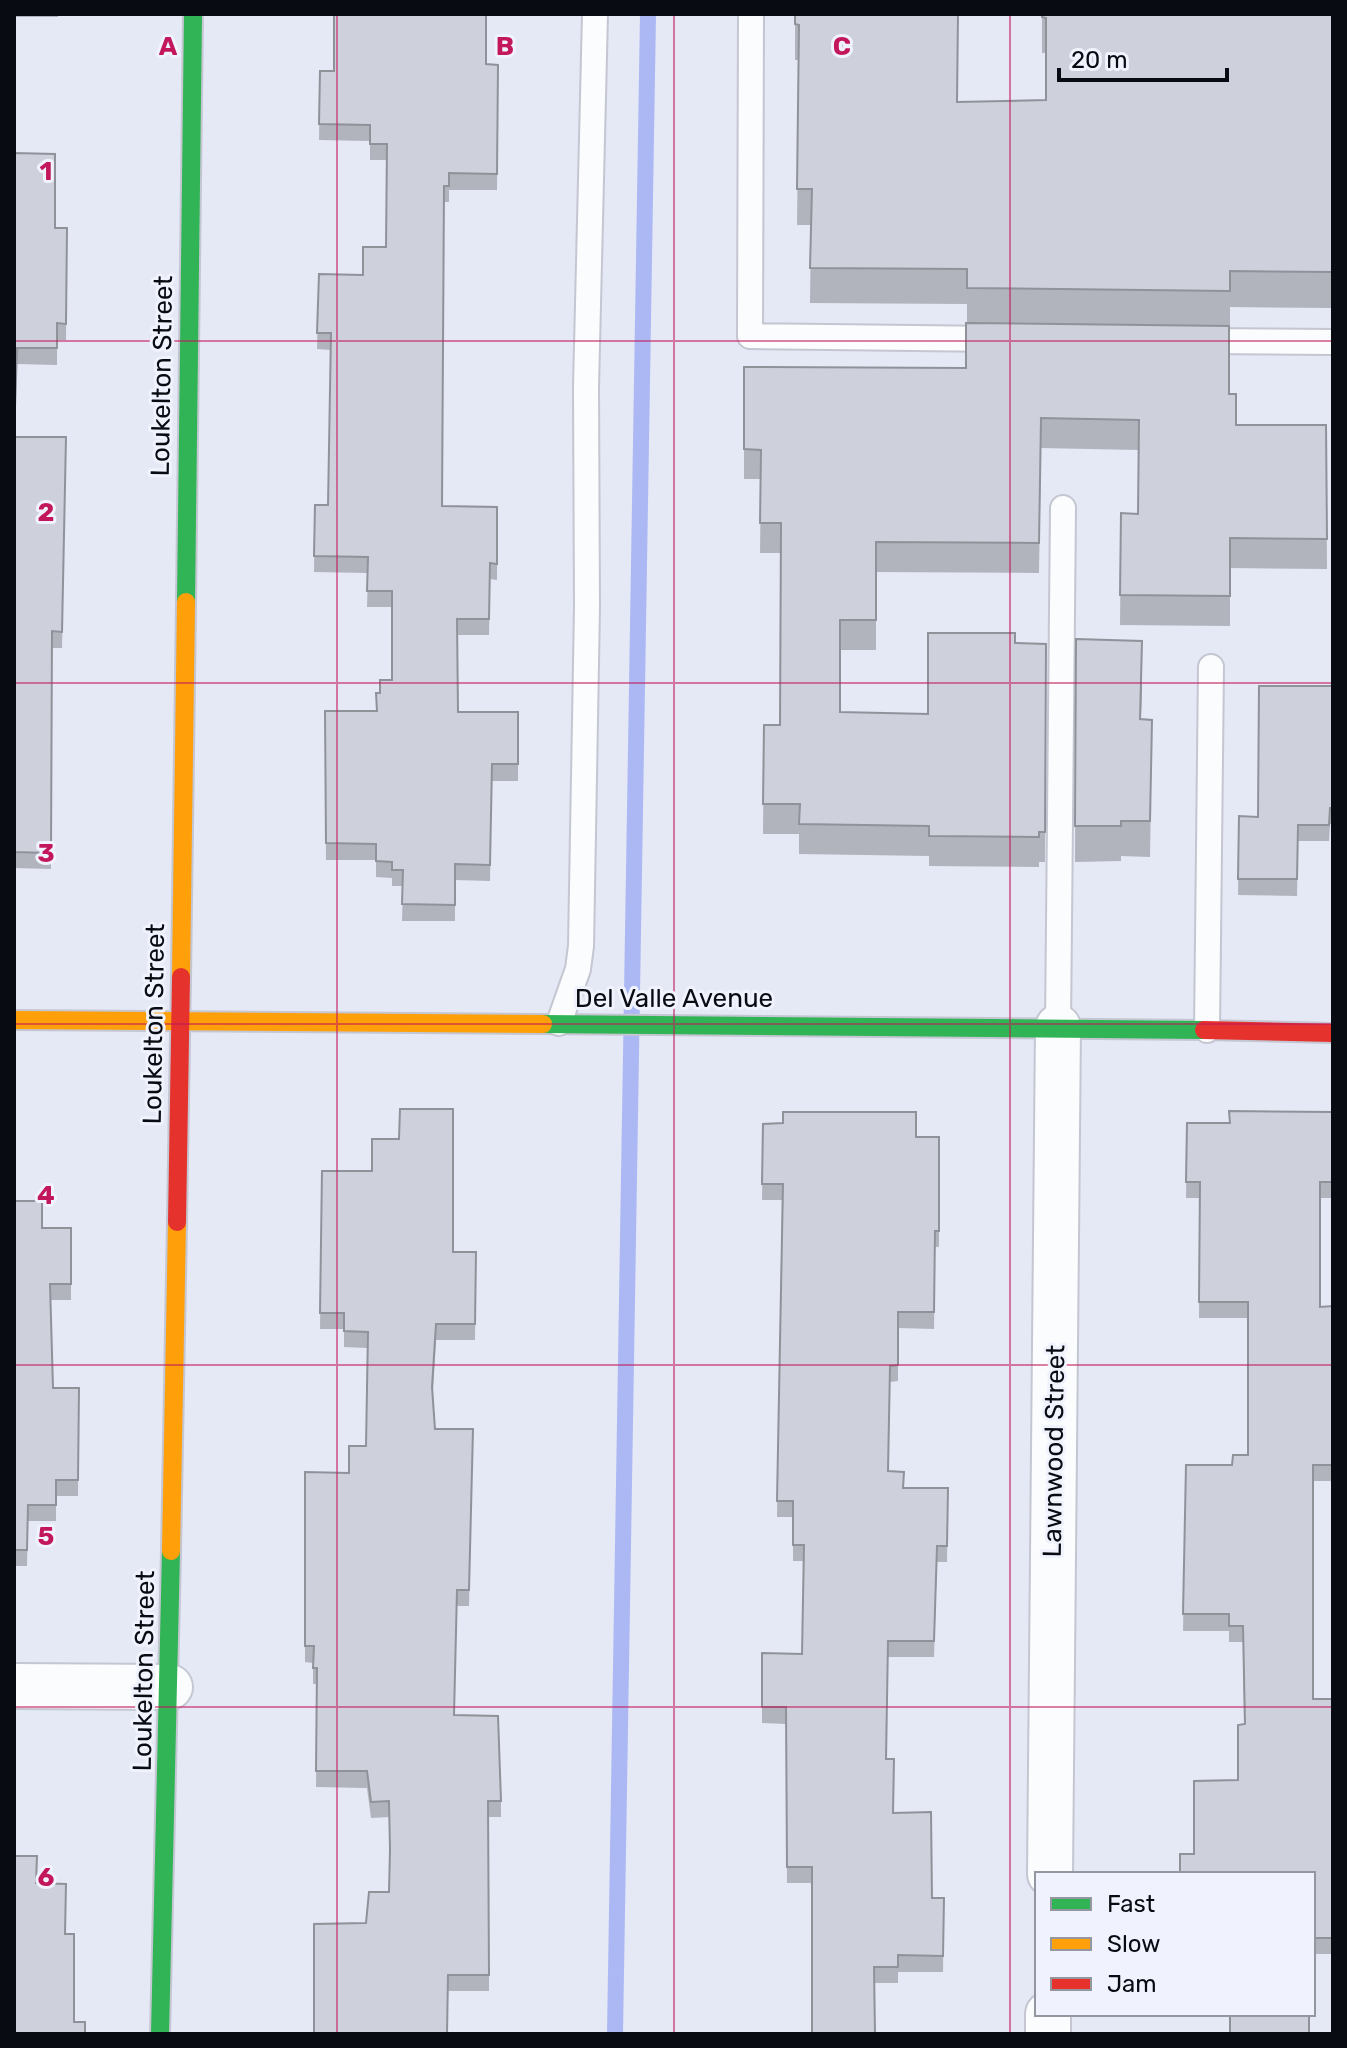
<svg xmlns="http://www.w3.org/2000/svg" width="1347" height="2048" viewBox="0 0 1347 2048" font-family="Rubik,sans-serif">
<style>
.lines{fill:none;stroke-linecap:round;stroke-linejoin:round}
.stream{stroke:#acb8f4;stroke-width:16}
.lane-casing{stroke:#c4c6d1;stroke-width:28}
.street-casing{stroke:#c4c6d1;stroke-width:48}
.fast-casing{stroke:#c4c6d1;stroke-width:22}
.slow-casing{stroke:#c4c6d1;stroke-width:22}
.jam-casing{stroke:#c4c6d1;stroke-width:22}
.lane{stroke:#fbfcfe;stroke-width:24}
.street{stroke:#fbfcfe;stroke-width:44}
.fast{stroke:#30b455;stroke-width:18}
.slow{stroke:#ff9f0a;stroke-width:18}
.jam{stroke:#e5322d;stroke-width:18}
.wall{fill:#b1b4bd}
.shaded-wall{fill:#90929a}
.building{fill:#ced1dc;stroke:#90929a;stroke-width:2}
.grid{fill:none;stroke:#c2185b;stroke-width:2;stroke-opacity:0.55}
.labels{text-anchor:middle;dominant-baseline:central;stroke-width:6;stroke-linejoin:round;paint-order:stroke}
.street-label{font-size:26px;fill:#090b13;stroke:#f0f3fe}
.grid-label{font-size:26px;text-anchor:middle;font-weight:bold;fill:#c2185b;stroke:#f0f3fe;stroke-width:6;stroke-linejoin:round;paint-order:stroke}
</style>
<rect width="100%" height="100%" fill="#e5e8f5"/>
<g class="lines">
<path class="stream" d="M 615,2034 L 648,14"/>
<defs>
<path id="lane" d="M 751,14 L 750,336 L 999,339
M 1199,341 L 1333,342
M 559,1023 L 578,969 L 581,946 L 587,607 L 586,387 L 595,14
M 1058,1027 L 1063,508
M 1207,1030 L 1211,667"/>
<path id="street" d="M 14,1686 L 170,1687
M 1050,1874 L 1058,1027
M 1048,2034 L 1048,2014"/>
<path id="fast" d="M 186,602 L 193,14
M 543,1024 L 1204,1030
M 160,2034 L 171,1551"/>
<path id="slow" d="M 181,977 L 186,602
M 14,1020 L 543,1024
M 171,1551 L 177,1222"/>
<path id="jam" d="M 1204,1030 L 1333,1033
M 177,1222 L 181,977"/>
</defs>
<use href="#lane" class="lane-casing"/>
<use href="#street" class="street-casing"/>
<use href="#fast" class="fast-casing"/>
<use href="#slow" class="slow-casing"/>
<use href="#jam" class="jam-casing"/>
<use href="#lane" class="lane"/>
<use href="#street" class="street"/>
<use href="#fast" class="fast"/>
<use href="#slow" class="slow"/>
<use href="#jam" class="jam"/>
</g>
<path class="wall" d="M 14,14 L 58,14 L 58,17 L 14,17 Z
M 795,14 L 958,102 L 1046,100 L 1046,53 L 1042,53 L 1042,14 L 1333,14 L 1333,308 L 1230,307 L 1230,326 L 967,323 L 967,304 L 810,303 L 811,225 L 797,225 L 799,60 L 795,60 Z
M 486,64 L 498,65 L 497,190 L 449,190 L 449,202 L 444,202 L 442,506 L 497,507 L 497,580 L 490,579 L 489,635 L 457,635 L 458,712 L 518,712 L 518,781 L 492,781 L 490,881 L 455,880 L 455,921 L 402,921 L 403,886 L 392,886 L 392,878 L 376,877 L 376,860 L 326,860 L 325,711 L 376,711 L 380,693 L 392,680 L 392,607 L 367,607 L 368,573 L 314,572 L 315,505 L 328,505 L 331,350 L 317,349 L 319,274 L 363,275 L 386,247 L 387,160 L 370,160 L 370,141 L 319,140 L 320,71 Z
M 14,153 L 55,228 L 67,228 L 66,340 L 57,340 L 57,365 L 17,364 L 15,437 L 66,437 L 62,648 L 52,648 L 51,869 L 14,868 Z
M 744,367 L 1229,394 L 1236,425 L 1326,425 L 1327,569 L 1230,568 L 1230,626 L 1120,625 L 1121,513 L 1138,514 L 1138,450 L 1041,448 L 1039,573 L 876,572 L 876,650 L 840,650 L 840,712 L 928,714 L 1015,643 L 1046,644 L 1045,862 L 1039,862 L 1039,867 L 929,866 L 929,856 L 799,854 L 799,834 L 763,834 L 764,725 L 780,725 L 781,553 L 760,553 L 761,479 L 744,479 Z
M 1076,639 L 1142,676 L 1141,719 L 1152,720 L 1150,857 L 1121,856 L 1121,861 L 1075,862 Z
M 1333,686 L 1333,824 L 1330,824 L 1329,841 L 1298,841 L 1297,896 L 1238,895 L 1239,816 L 1258,817 Z
M 1229,1111 L 1333,1112 L 1333,1198 L 1320,1198 L 1320,1307 L 1333,1306 L 1333,1481 L 1313,1481 L 1313,1699 L 1333,1699 L 1333,1954 L 1313,1954 L 1313,1874 L 1194,1854 L 1238,1780 L 1244,1724 L 1243,1642 L 1229,1642 L 1229,1631 L 1183,1631 L 1186,1465 L 1232,1465 L 1248,1455 L 1248,1318 L 1199,1318 L 1200,1198 L 1186,1198 L 1187,1123 L 1229,1123 Z
M 763,1124 L 916,1137 L 939,1137 L 939,1247 L 935,1247 L 934,1329 L 898,1328 L 898,1381 L 890,1382 L 888,1471 L 904,1488 L 948,1488 L 947,1562 L 937,1562 L 934,1657 L 888,1657 L 886,1759 L 893,1813 L 932,1898 L 944,1898 L 943,1972 L 898,1972 L 898,1983 L 874,1983 L 812,1883 L 787,1883 L 786,1724 L 762,1723 L 762,1653 L 802,1654 L 804,1561 L 793,1561 L 793,1517 L 777,1517 L 782,1200 L 762,1200 Z
M 322,1171 L 453,1252 L 476,1252 L 475,1340 L 436,1340 L 433,1393 L 435,1429 L 473,1429 L 469,1606 L 457,1606 L 454,1715 L 501,1801 L 501,1817 L 489,1817 L 489,1991 L 448,1991 L 366,1923 L 389,1892 L 389,1817 L 371,1818 L 367,1788 L 316,1787 L 317,1684 L 313,1684 L 313,1663 L 305,1662 L 305,1472 L 349,1473 L 366,1446 L 367,1348 L 344,1347 L 344,1329 L 320,1329 Z
M 14,1201 L 42,1228 L 71,1228 L 71,1300 L 50,1300 L 53,1388 L 79,1388 L 78,1496 L 56,1496 L 56,1521 L 28,1521 L 27,1566 L 14,1566 Z"/>
<path class="shaded-wall" d="M 1142,641 L 1142,676 L 1140,755 L 1140,719 Z"/>
<path class="building" d="M 334,14 L 486,14 L 486,64 L 498,65 L 497,174 L 449,173 L 449,186 L 444,186 L 442,506 L 497,507 L 497,564 L 490,563 L 489,619 L 457,619 L 458,712 L 518,712 L 518,764 L 492,764 L 490,865 L 455,864 L 455,905 L 402,904 L 403,870 L 392,870 L 392,862 L 376,861 L 376,844 L 326,843 L 325,711 L 377,711 L 376,693 L 380,693 L 380,680 L 392,680 L 392,591 L 367,591 L 368,557 L 314,556 L 315,505 L 328,505 L 331,333 L 317,333 L 319,274 L 363,275 L 363,247 L 386,247 L 387,144 L 370,144 L 370,125 L 319,124 L 320,71 L 334,71 Z
M 795,14 L 958,14 L 957,102 L 1046,100 L 1046,18 L 1042,17 L 1042,14 L 1333,14 L 1333,272 L 1230,271 L 1230,291 L 967,288 L 967,269 L 810,268 L 812,189 L 797,189 L 799,25 L 795,24 Z
M 14,153 L 55,154 L 55,228 L 67,228 L 66,324 L 57,323 L 57,348 L 17,348 L 14,437 L 66,437 L 62,632 L 52,631 L 51,853 L 14,852 Z
M 966,323 L 1229,326 L 1229,394 L 1236,394 L 1236,425 L 1326,425 L 1327,539 L 1230,538 L 1230,596 L 1120,595 L 1121,513 L 1138,514 L 1139,420 L 1041,418 L 1039,543 L 876,542 L 876,620 L 840,620 L 840,712 L 928,714 L 928,633 L 1015,633 L 1015,643 L 1046,644 L 1045,832 L 1039,832 L 1039,837 L 929,836 L 929,826 L 799,824 L 800,804 L 763,804 L 764,725 L 780,725 L 781,523 L 760,523 L 761,450 L 744,449 L 744,367 L 966,368 Z
M 1076,639 L 1142,641 L 1140,719 L 1152,720 L 1150,821 L 1121,821 L 1121,826 L 1075,826 Z
M 1259,686 L 1333,686 L 1333,808 L 1330,808 L 1329,825 L 1298,825 L 1297,879 L 1238,879 L 1239,816 L 1258,817 Z
M 400,1109 L 453,1109 L 453,1252 L 476,1252 L 475,1324 L 436,1324 L 432,1387 L 435,1429 L 473,1429 L 469,1590 L 457,1590 L 454,1715 L 498,1716 L 501,1801 L 488,1801 L 489,1975 L 448,1975 L 447,2034 L 314,2034 L 314,1924 L 366,1923 L 369,1892 L 389,1892 L 390,1849 L 389,1801 L 371,1802 L 367,1771 L 316,1771 L 317,1668 L 313,1668 L 314,1646 L 305,1646 L 305,1472 L 349,1473 L 349,1446 L 366,1446 L 368,1332 L 344,1331 L 344,1313 L 320,1313 L 322,1171 L 372,1171 L 372,1139 L 399,1139 Z
M 1229,1111 L 1333,1112 L 1333,1182 L 1320,1182 L 1320,1307 L 1333,1306 L 1333,1465 L 1313,1465 L 1313,1699 L 1333,1699 L 1333,1938 L 1313,1938 L 1313,1874 L 1180,1874 L 1180,1854 L 1194,1854 L 1194,1781 L 1238,1780 L 1238,1725 L 1245,1724 L 1243,1626 L 1229,1626 L 1229,1614 L 1183,1614 L 1186,1465 L 1232,1465 L 1233,1455 L 1248,1455 L 1248,1302 L 1199,1302 L 1200,1182 L 1186,1182 L 1187,1123 L 1230,1123 Z
M 783,1112 L 916,1112 L 916,1137 L 939,1137 L 939,1231 L 935,1231 L 934,1312 L 898,1312 L 898,1365 L 890,1366 L 888,1471 L 904,1472 L 903,1488 L 948,1488 L 947,1546 L 937,1546 L 934,1641 L 888,1641 L 886,1759 L 894,1759 L 893,1813 L 931,1812 L 932,1898 L 944,1898 L 943,1956 L 898,1955 L 898,1967 L 874,1967 L 875,2034 L 812,2034 L 812,1867 L 787,1867 L 786,1707 L 762,1707 L 762,1653 L 802,1654 L 804,1545 L 793,1545 L 793,1501 L 777,1501 L 783,1184 L 762,1184 L 763,1124 L 783,1123 Z
M 14,1201 L 42,1201 L 42,1228 L 71,1228 L 71,1284 L 50,1284 L 53,1388 L 79,1388 L 78,1480 L 56,1480 L 56,1505 L 28,1505 L 27,1550 L 14,1550 Z
M 14,1856 L 37,1856 L 36,1883 L 66,1884 L 65,1934 L 74,1934 L 74,2022 L 85,2022 L 85,2034 L 14,2034 Z
M 1230,2014 L 1309,2014 L 1309,2034 L 1230,2034 Z"/>
<path class="grid" d="M 337,14 L 337,2034M 674,14 L 674,2034M 1010,14 L 1010,2034M 14,341 L 1333,341M 14,683 L 1333,683M 14,1024 L 1333,1024M 14,1365 L 1333,1365M 14,1707 L 1333,1707"/>
<g class="labels">
<g class="street-label">
<text transform="translate(162 376) rotate(-89)">Loukelton Street</text>
<text x="674" y="998">Del Valle Avenue</text>
<text transform="translate(154 1024) rotate(-89)">Loukelton Street</text>
<text transform="translate(1054 1451) rotate(-89)">Lawnwood Street</text>
<text transform="translate(144 1671) rotate(-89)">Loukelton Street</text>
</g>
</g>
<g class="grid-label">
<text x="168" y="55">A</text>
<text x="505" y="55">B</text>
<text x="842" y="55">C</text>
<text x="46" y="180">1</text>
<text x="46" y="521">2</text>
<text x="46" y="862">3</text>
<text x="46" y="1204">4</text>
<text x="46" y="1545">5</text>
<text x="46" y="1886">6</text>
</g>
<rect width="1347" height="2048" fill="none" stroke="#090b13" stroke-width="32"/>
<rect x="1035" y="1872" width="280" height="144" fill="#f0f3fe" stroke="#9496a0" stroke-width="2"/>
<rect x="1051" y="1898" width="40" height="12" fill="#30b455" stroke="#9496a0" stroke-width="2"/>
<text x="1107" y="1912" font-size="24" fill="#090b13">Fast</text>
<rect x="1051" y="1938" width="40" height="12" fill="#ff9f0a" stroke="#9496a0" stroke-width="2"/>
<text x="1107" y="1952" font-size="24" fill="#090b13">Slow</text>
<rect x="1051" y="1978" width="40" height="12" fill="#e5322d" stroke="#9496a0" stroke-width="2"/>
<text x="1107" y="1992" font-size="24" fill="#090b13">Jam</text>
<path d="M1059 68v12h168v-12" fill="none" stroke="#090b13" stroke-width="4"/>
<text x="1071" y="68" font-size="24" fill="#090b13" stroke="#f0f3fe" stroke-width="6" paint-order="stroke">20 m</text>
</svg>
